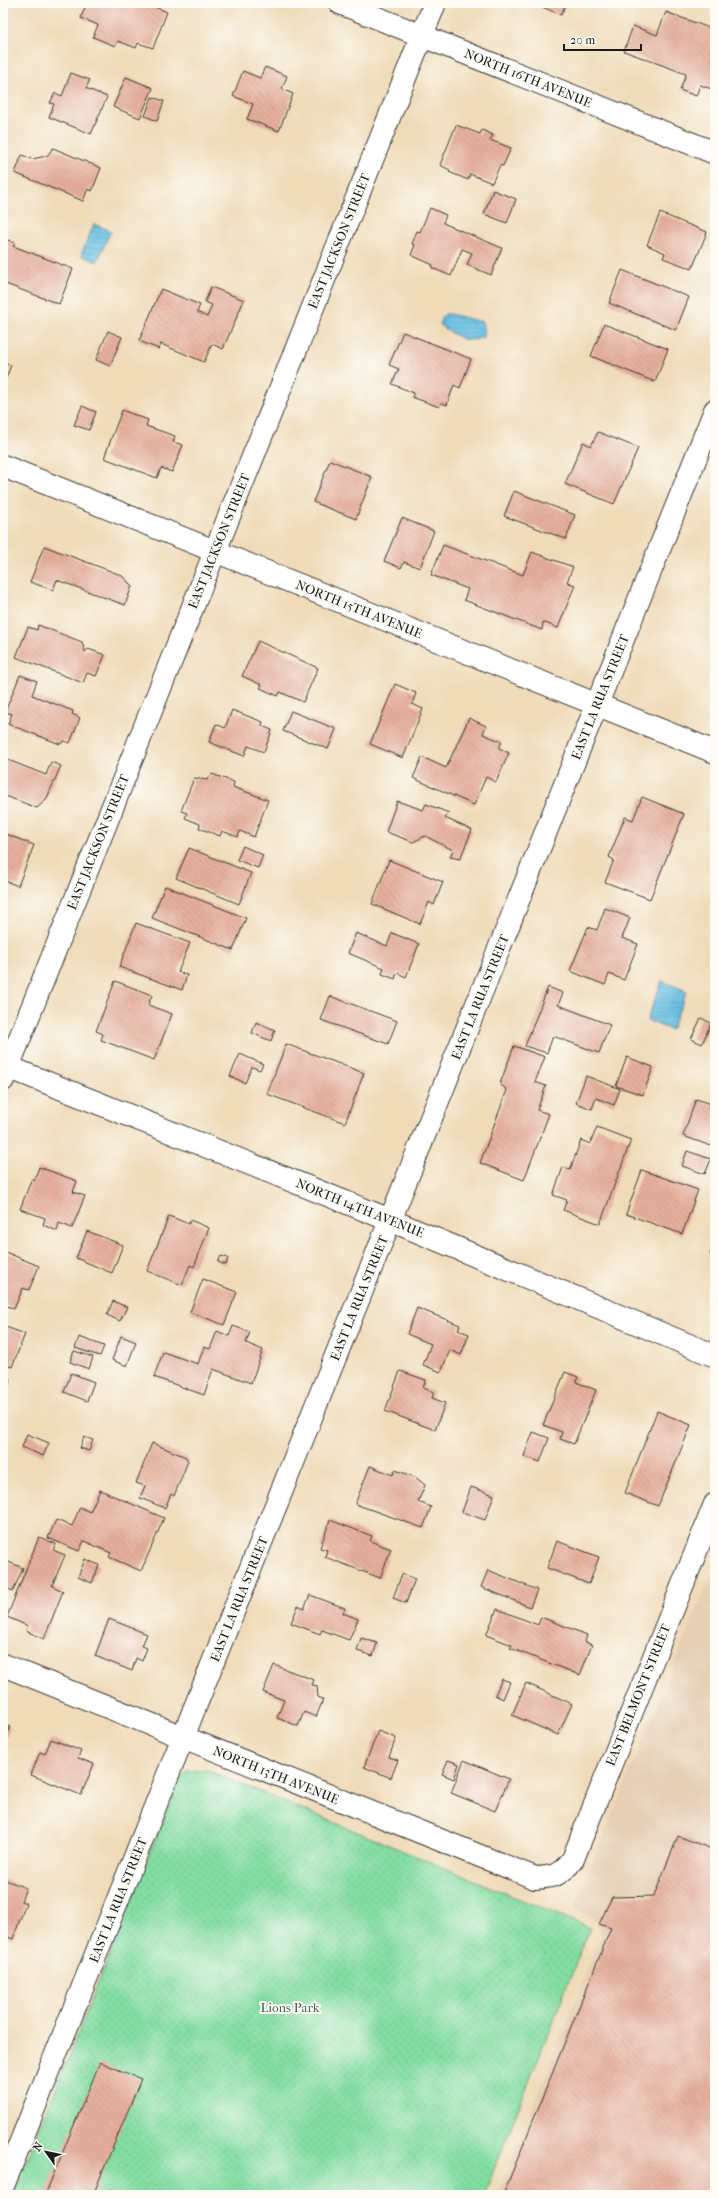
<svg xmlns="http://www.w3.org/2000/svg" width="718" height="2198" viewBox="0 0 718 2198" font-family="'IM FELL French Canon',serif">
<style>
.built{fill:#e6cfb5}
.park{fill:url(#park-dots);stroke:#507c60}
.water{fill:url(#water-rules);stroke:#406c7e}
.building{fill:url(#building-back-hatch)}
.lines{fill:none;stroke-linecap:round;stroke-linejoin:round}
.minor-casing{stroke:#3c3934;stroke-width:24}
.minor{stroke:#fff;stroke-width:22}
.labels{text-anchor:middle;dominant-baseline:central;stroke-width:4;stroke-linejoin:round;paint-order:stroke}
.street-label{font-size:13px;fill:#1c1c1c;stroke:#fdfcf7}
.park-label{font-size:13px;fill:#40604b;stroke:#fdfcf7}
</style>
<defs>
<pattern id="park-dots" width="8" height="8" patternUnits="userSpaceOnUse"><rect width="8" height="8" fill="#83dda3"/><path d="M2 2h.1M6 6h.1" fill="none" stroke="#71bd8c" stroke-width="1.8" stroke-linecap="round"/></pattern>
<pattern id="water-rules" width="6" height="5" patternUnits="userSpaceOnUse"><rect width="6" height="5" fill="#63bde1"/><path d="M0 2.5h6" fill="none" stroke="#55a2c0"/></pattern>
<pattern id="building-back-hatch" width="6" height="6" patternUnits="userSpaceOnUse"><rect width="6" height="6" fill="#e6af9b"/><path d="M-1 5l2 2M0 0l6 6M5-1l2 2" fill="none" stroke="#c59685"/></pattern>
</defs>
<rect width="100%" height="100%" fill="#fdfcf7"/>
<filter id="ink" filterUnits="userSpaceOnUse"><feTurbulence type="fractalNoise" baseFrequency=".025" numOctaves="2"/><feDisplacementMap in="SourceGraphic" scale="8" xChannelSelector="R" yChannelSelector="G"/><feConvolveMatrix kernelMatrix="1 2 1 2 8 2 1 2 1" color-interpolation-filters="sRGB"/></filter>
<filter id="wash" filterUnits="userSpaceOnUse"><feTurbulence type="fractalNoise" baseFrequency=".012" numOctaves="4" result="noise"/><feDisplacementMap in="SourceGraphic" scale="16" xChannelSelector="R" yChannelSelector="G"/><feGaussianBlur stdDeviation="0.9" result="paint"/><feColorMatrix in="noise" values="0 0 0 0 0 0 0 0 0 0 0 0 0 0 0 0 0 1.4 0 .05"/><feComposite in="paint" operator="in"/></filter>
<g filter="url(#wash)">
<rect width="100%" height="100%" fill="#f0dbb9"/>
<path class="built" d="M 715,1564 L 715,2195 L 498,2195 L 602,1933 L 594,1917 L 574,1909 Z"/>
<path class="park" d="M 207,1770 L 590,1928 L 484,2195 L 13,2195 L 180,1778 L 187,1771 Z"/>
<path class="water" d="M 94,224 L 111,231 L 97,262 L 81,255 Z
M 445,314 L 450,314 L 482,322 L 485,331 L 483,337 C 466,345 458,336 443,328 L 440,324 L 441,318 Z
M 662,981 L 687,991 L 671,1030 L 647,1020 Z"/>
<g id="blocks">
<path class="building" d="M 83,3 L 145,3 L 167,12 L 153,48 L 138,43 L 136,48 L 118,41 L 115,46 L 93,37 L 98,25 L 81,18 L 86,4 Z
M 533,3 L 566,3 L 561,15 Z
M 666,12 L 715,30 L 715,90 L 700,85 L 696,96 L 680,90 L 686,74 L 624,51 L 633,26 L 657,35 Z
M 265,67 L 287,76 L 282,89 L 293,94 L 279,131 L 247,119 L 253,104 L 233,96 L 243,71 L 260,78 Z
M 71,73 L 90,80 L 86,88 L 107,97 L 91,134 L 49,117 L 54,104 L 50,103 L 55,93 L 62,96 Z
M 126,77 L 153,88 L 140,118 L 113,107 Z
M 152,97 L 164,101 L 157,121 L 145,116 Z
M 456,125 L 480,134 L 482,130 L 493,135 L 490,140 L 511,148 L 503,166 L 500,165 L 492,183 L 470,174 L 468,180 L 449,172 L 450,170 L 440,165 Z
M 53,148 L 101,168 L 92,191 L 88,189 L 83,201 L 15,173 L 22,155 L 32,159 L 47,156 Z
M 493,190 L 516,199 L 507,223 L 484,214 Z
M 430,208 L 446,215 L 443,223 L 502,248 L 491,275 L 467,265 L 472,253 L 462,249 L 451,276 L 432,268 L 433,265 L 411,255 L 415,245 L 412,244 L 417,231 L 420,232 Z
M 660,213 L 707,232 L 692,269 L 663,258 L 665,253 L 647,245 Z
M 3,238 L 15,243 L 13,246 L 73,269 L 59,304 L 3,283 Z
M 622,270 L 689,297 L 676,330 L 609,303 Z
M 211,287 L 244,300 L 223,349 L 212,344 L 204,362 L 161,344 L 159,349 L 139,341 L 161,289 L 200,305 L 197,312 L 207,317 L 212,305 L 205,302 Z
M 604,324 L 668,349 L 655,382 L 591,356 Z
M 108,331 L 122,337 L 110,366 L 96,360 Z
M 403,332 L 471,359 L 460,388 L 454,385 L 447,405 L 441,403 L 439,407 L 412,397 L 414,393 L 392,384 L 399,369 L 389,365 Z
M 3,362 L 11,365 L 3,386 Z
M 82,406 L 96,412 L 89,430 L 74,425 Z
M 122,410 L 148,420 L 146,426 L 175,436 L 173,442 L 183,445 L 172,472 L 161,468 L 157,478 L 104,458 Z
M 598,432 L 638,448 L 614,504 L 565,484 L 583,442 L 591,446 Z
M 330,460 L 372,477 L 356,519 L 313,502 Z
M 514,491 L 575,515 L 566,539 L 504,516 Z
M 402,518 L 434,531 L 420,568 L 404,562 L 401,568 L 384,561 Z
M 443,545 L 523,575 L 532,552 L 573,567 L 567,582 L 575,585 L 558,628 L 543,622 L 542,630 L 464,600 L 468,589 L 431,575 Z
M 44,546 L 121,575 L 132,586 L 125,605 L 57,580 L 53,590 L 30,582 Z
M 715,568 L 715,579 L 711,578 Z
M 3,603 L 7,605 L 3,614 Z
M 38,625 L 82,642 L 85,652 L 88,649 L 105,655 L 96,676 L 87,673 L 83,683 L 16,657 L 28,627 L 37,630 Z
M 258,641 L 318,668 L 303,702 L 280,692 L 278,696 L 260,688 L 262,685 L 242,676 Z
M 20,675 L 37,681 L 32,695 L 73,711 L 72,714 L 80,718 L 70,743 L 64,741 L 60,744 L 8,724 L 12,714 L 5,712 Z
M 395,684 L 416,693 L 412,704 L 423,709 L 403,758 L 370,744 Z
M 232,710 L 263,722 L 262,726 L 272,730 L 264,752 L 248,746 L 244,756 L 209,742 L 216,724 L 225,728 Z
M 291,711 L 336,729 L 328,749 L 283,731 Z
M 469,718 L 486,726 L 483,734 L 502,742 L 499,748 L 509,753 L 496,782 L 486,777 L 474,805 L 413,778 L 422,757 L 446,768 Z
M 3,758 L 46,775 L 51,762 L 61,766 L 46,800 L 37,808 L 3,795 Z
M 212,774 L 234,782 L 233,787 L 268,800 L 254,837 L 240,831 L 238,837 L 222,831 L 220,836 L 199,828 L 200,824 L 185,818 L 187,813 L 181,811 L 194,778 L 207,780 Z
M 642,797 L 684,814 L 650,899 L 605,882 L 614,860 L 609,857 L 625,817 L 633,820 Z
M 397,801 L 423,810 L 426,804 L 449,813 L 445,818 L 472,830 L 460,859 L 450,857 L 453,850 L 425,836 L 413,842 L 386,832 Z
M 715,814 L 715,824 L 712,823 Z
M 3,833 L 34,845 L 18,886 L 3,880 Z
M 243,846 L 263,855 L 258,868 L 237,860 Z
M 189,848 L 251,873 L 239,904 L 176,878 Z
M 389,860 L 443,882 L 434,905 L 429,902 L 420,924 L 372,904 Z
M 165,886 L 246,918 L 233,950 L 152,918 Z
M 605,908 L 630,918 L 622,938 L 638,944 L 624,980 L 609,974 L 605,985 L 570,971 L 588,927 L 597,930 Z
M 136,923 L 190,943 L 178,972 L 187,975 L 182,990 L 119,967 Z
M 356,933 L 387,946 L 392,933 L 419,944 L 406,977 L 397,973 L 395,979 L 382,974 L 384,968 L 348,953 Z
M 115,981 L 152,995 L 148,1005 L 172,1014 L 154,1060 L 101,1040 L 103,1034 L 96,1031 Z
M 548,987 L 563,993 L 558,1005 L 610,1025 L 599,1053 L 553,1036 L 547,1053 L 525,1046 Z
M 330,996 L 397,1021 L 388,1044 L 321,1020 Z
M 701,1018 L 711,1023 L 702,1044 L 691,1039 Z
M 256,1022 L 275,1030 L 271,1041 L 252,1033 Z
M 286,1044 L 364,1073 L 345,1123 L 267,1094 Z
M 514,1046 L 545,1057 L 535,1082 L 546,1086 L 537,1110 L 549,1114 L 524,1180 L 480,1163 L 507,1090 L 500,1084 Z
M 240,1054 L 263,1064 L 260,1070 L 252,1067 L 245,1083 L 230,1076 Z
M 627,1057 L 653,1067 L 643,1095 L 616,1086 Z
M 586,1076 L 620,1089 L 614,1105 L 596,1098 L 592,1109 L 576,1103 Z
M 696,1099 L 715,1105 L 715,1135 L 711,1146 L 683,1136 Z
M 597,1127 L 631,1140 L 600,1224 L 563,1210 L 567,1200 L 553,1195 L 563,1167 L 570,1170 L 581,1140 L 590,1144 Z
M 687,1151 L 711,1159 L 705,1174 L 682,1166 Z
M 39,1167 L 77,1181 L 73,1192 L 85,1196 L 72,1228 L 59,1223 L 57,1231 L 43,1225 L 45,1218 L 20,1209 L 32,1178 L 34,1180 Z
M 642,1170 L 698,1190 L 682,1234 L 626,1214 Z
M 169,1216 L 189,1224 L 190,1220 L 209,1228 L 194,1267 L 190,1265 L 182,1285 L 147,1271 Z
M 87,1231 L 123,1245 L 112,1273 L 76,1258 Z
M 715,1242 L 715,1256 L 710,1254 Z
M 3,1251 L 39,1266 L 29,1290 L 23,1288 L 14,1309 L 3,1304 Z
M 221,1256 L 228,1258 L 226,1265 L 218,1262 Z
M 203,1279 L 237,1292 L 224,1325 L 190,1312 Z
M 113,1301 L 127,1307 L 120,1321 L 107,1315 Z
M 417,1308 L 460,1325 L 458,1330 L 469,1334 L 461,1355 L 450,1350 L 441,1372 L 423,1365 L 431,1344 L 407,1334 Z
M 3,1326 L 25,1334 L 12,1367 L 3,1364 Z
M 233,1326 L 250,1332 L 246,1343 L 263,1350 L 251,1383 L 213,1369 L 204,1395 L 154,1377 L 163,1352 L 198,1364 L 204,1347 L 210,1349 L 217,1331 L 229,1336 Z
M 121,1336 L 136,1342 L 127,1366 L 112,1360 Z
M 79,1337 L 104,1346 L 100,1356 L 75,1348 Z
M 74,1351 L 93,1357 L 89,1369 L 70,1362 Z
M 400,1371 L 426,1380 L 423,1388 L 434,1392 L 432,1398 L 445,1403 L 435,1430 L 385,1411 Z
M 565,1372 L 578,1377 L 576,1382 L 596,1390 L 574,1444 L 560,1439 L 562,1432 L 543,1425 Z
M 71,1373 L 94,1382 L 87,1401 L 64,1392 Z
M 3,1376 L 11,1379 L 3,1400 Z
M 657,1411 L 691,1425 L 658,1506 L 625,1493 Z
M 533,1432 L 549,1438 L 540,1462 L 524,1456 Z
M 27,1434 L 49,1443 L 43,1456 L 22,1447 Z
M 84,1437 L 93,1440 L 89,1451 L 80,1448 Z
M 152,1443 L 186,1457 L 188,1461 L 174,1496 L 171,1494 L 165,1508 L 140,1498 L 145,1486 L 136,1483 Z
M 370,1466 L 393,1475 L 395,1470 L 415,1477 L 425,1485 L 418,1502 L 431,1507 L 423,1528 L 355,1504 Z
M 471,1487 L 494,1495 L 485,1520 L 462,1512 Z
M 100,1490 L 164,1518 L 141,1571 L 109,1557 L 111,1553 L 84,1541 L 79,1551 L 48,1538 L 56,1520 L 72,1526 L 80,1507 L 90,1512 Z
M 330,1520 L 372,1536 L 370,1541 L 391,1549 L 380,1578 L 325,1557 L 327,1550 L 320,1548 Z
M 39,1537 L 56,1544 L 53,1550 L 65,1555 L 52,1586 L 63,1591 L 44,1639 L 26,1631 L 28,1626 L 7,1617 Z
M 557,1541 L 599,1557 L 589,1584 L 547,1568 Z
M 85,1559 L 99,1565 L 92,1583 L 78,1577 Z
M 4,1560 L 23,1568 L 13,1591 L 3,1587 Z
M 488,1570 L 537,1590 L 530,1607 L 481,1587 Z
M 402,1574 L 415,1579 L 406,1603 L 393,1598 Z
M 310,1595 L 345,1608 L 343,1613 L 358,1619 L 349,1640 L 322,1630 L 320,1634 L 291,1623 L 298,1606 L 304,1609 Z
M 497,1609 L 538,1625 L 541,1617 L 587,1635 L 585,1642 L 592,1645 L 580,1675 L 510,1648 L 512,1645 L 486,1635 Z
M 109,1619 L 147,1634 L 142,1646 L 147,1648 L 142,1661 L 136,1658 L 132,1671 L 95,1656 Z
M 361,1638 L 377,1643 L 373,1656 L 357,1651 Z
M 274,1665 L 314,1680 L 312,1685 L 317,1686 L 318,1697 L 323,1700 L 316,1717 L 304,1712 L 298,1726 L 277,1718 L 284,1700 L 263,1692 Z
M 502,1679 L 510,1682 L 503,1699 L 495,1695 Z
M 526,1683 L 572,1704 L 558,1735 L 512,1715 Z
M 3,1724 L 10,1727 L 5,1740 L 3,1739 Z
M 378,1731 L 396,1738 L 389,1757 L 398,1760 L 391,1778 L 364,1767 Z
M 51,1739 L 81,1751 L 78,1758 L 94,1764 L 81,1795 L 31,1775 L 40,1752 L 45,1754 Z
M 448,1760 L 459,1764 L 454,1779 L 442,1774 Z
M 464,1760 L 509,1779 L 495,1811 L 451,1793 Z
M 678,1836 L 714,1850 L 715,1846 L 715,2195 L 503,2195 L 611,1928 L 599,1924 L 612,1897 L 654,1896 Z
M 3,1879 L 26,1888 L 21,1901 L 26,1903 L 13,1939 L 3,1935 Z
M 100,2062 L 141,2079 L 93,2195 L 45,2195 Z"/>
</g>
</g>
<g filter="url(#ink)">
<use href="#blocks" fill-opacity="0" stroke="#3c3934" stroke-width="1"/>
<g class="lines">
<defs>
<path id="minor" d="M 340,3 L 715,153
M 3,466 L 715,752
M 3,1065 L 390,1220 L 715,1356
M 3,1080 L 435,3
M 3,1665 L 535,1878 C 555,1877 561,1875 573,1859 L 715,1504
M 3,2186 L 715,410"/>
</defs>
<use href="#minor" class="minor-casing"/>
<use href="#minor" class="minor"/>
</g>
</g>
<g class="labels">
<g class="street-label">
<text transform="translate(528 78) rotate(22)">NORTH 16TH AVENUE</text>
<text transform="translate(339 241) rotate(-68)">EAST JACKSON STREET</text>
<text transform="translate(219 541) rotate(-68)">EAST JACKSON STREET</text>
<text transform="translate(359 609) rotate(22)">NORTH 15TH AVENUE</text>
<text transform="translate(600 697) rotate(-68)">EAST LA RUA STREET</text>
<text transform="translate(98 842) rotate(-68)">EAST JACKSON STREET</text>
<text transform="translate(480 997) rotate(-68)">EAST LA RUA STREET</text>
<text transform="translate(360 1208) rotate(22)">NORTH 14TH AVENUE</text>
<text transform="translate(359 1298) rotate(-68)">EAST LA RUA STREET</text>
<text transform="translate(239 1599) rotate(-68)">EAST LA RUA STREET</text>
<text transform="translate(638 1695) rotate(-68)">EAST BELMONT STREET</text>
<text transform="translate(276 1775) rotate(22)">NORTH 13TH AVENUE</text>
<text transform="translate(118 1900) rotate(-68)">EAST LA RUA STREET</text>
</g>
<g class="park-label">
<text x="290" y="2007">Lions Park</text>
</g>
</g>
<rect width="718" height="2198" fill="none" stroke="#fdfcf7" stroke-width="16"/>
<g transform="translate(46 2152) rotate(303)" stroke="#fdfcf7" stroke-width="3" paint-order="stroke">
<path d="M0-3L7 15L0 10L-7 15Z" fill="#1c1c1c"/>
<text y="-6" font-size="11" font-weight="bold" text-anchor="middle" fill="#1c1c1c">N</text>
</g>
<path d="M564 44v6h77v-6" fill="none" stroke="#1c1c1c" stroke-width="2"/>
<text x="570" y="44" font-size="12" fill="#1c1c1c" stroke="#fdfcf7" stroke-width="3" paint-order="stroke">20 m</text>
</svg>
